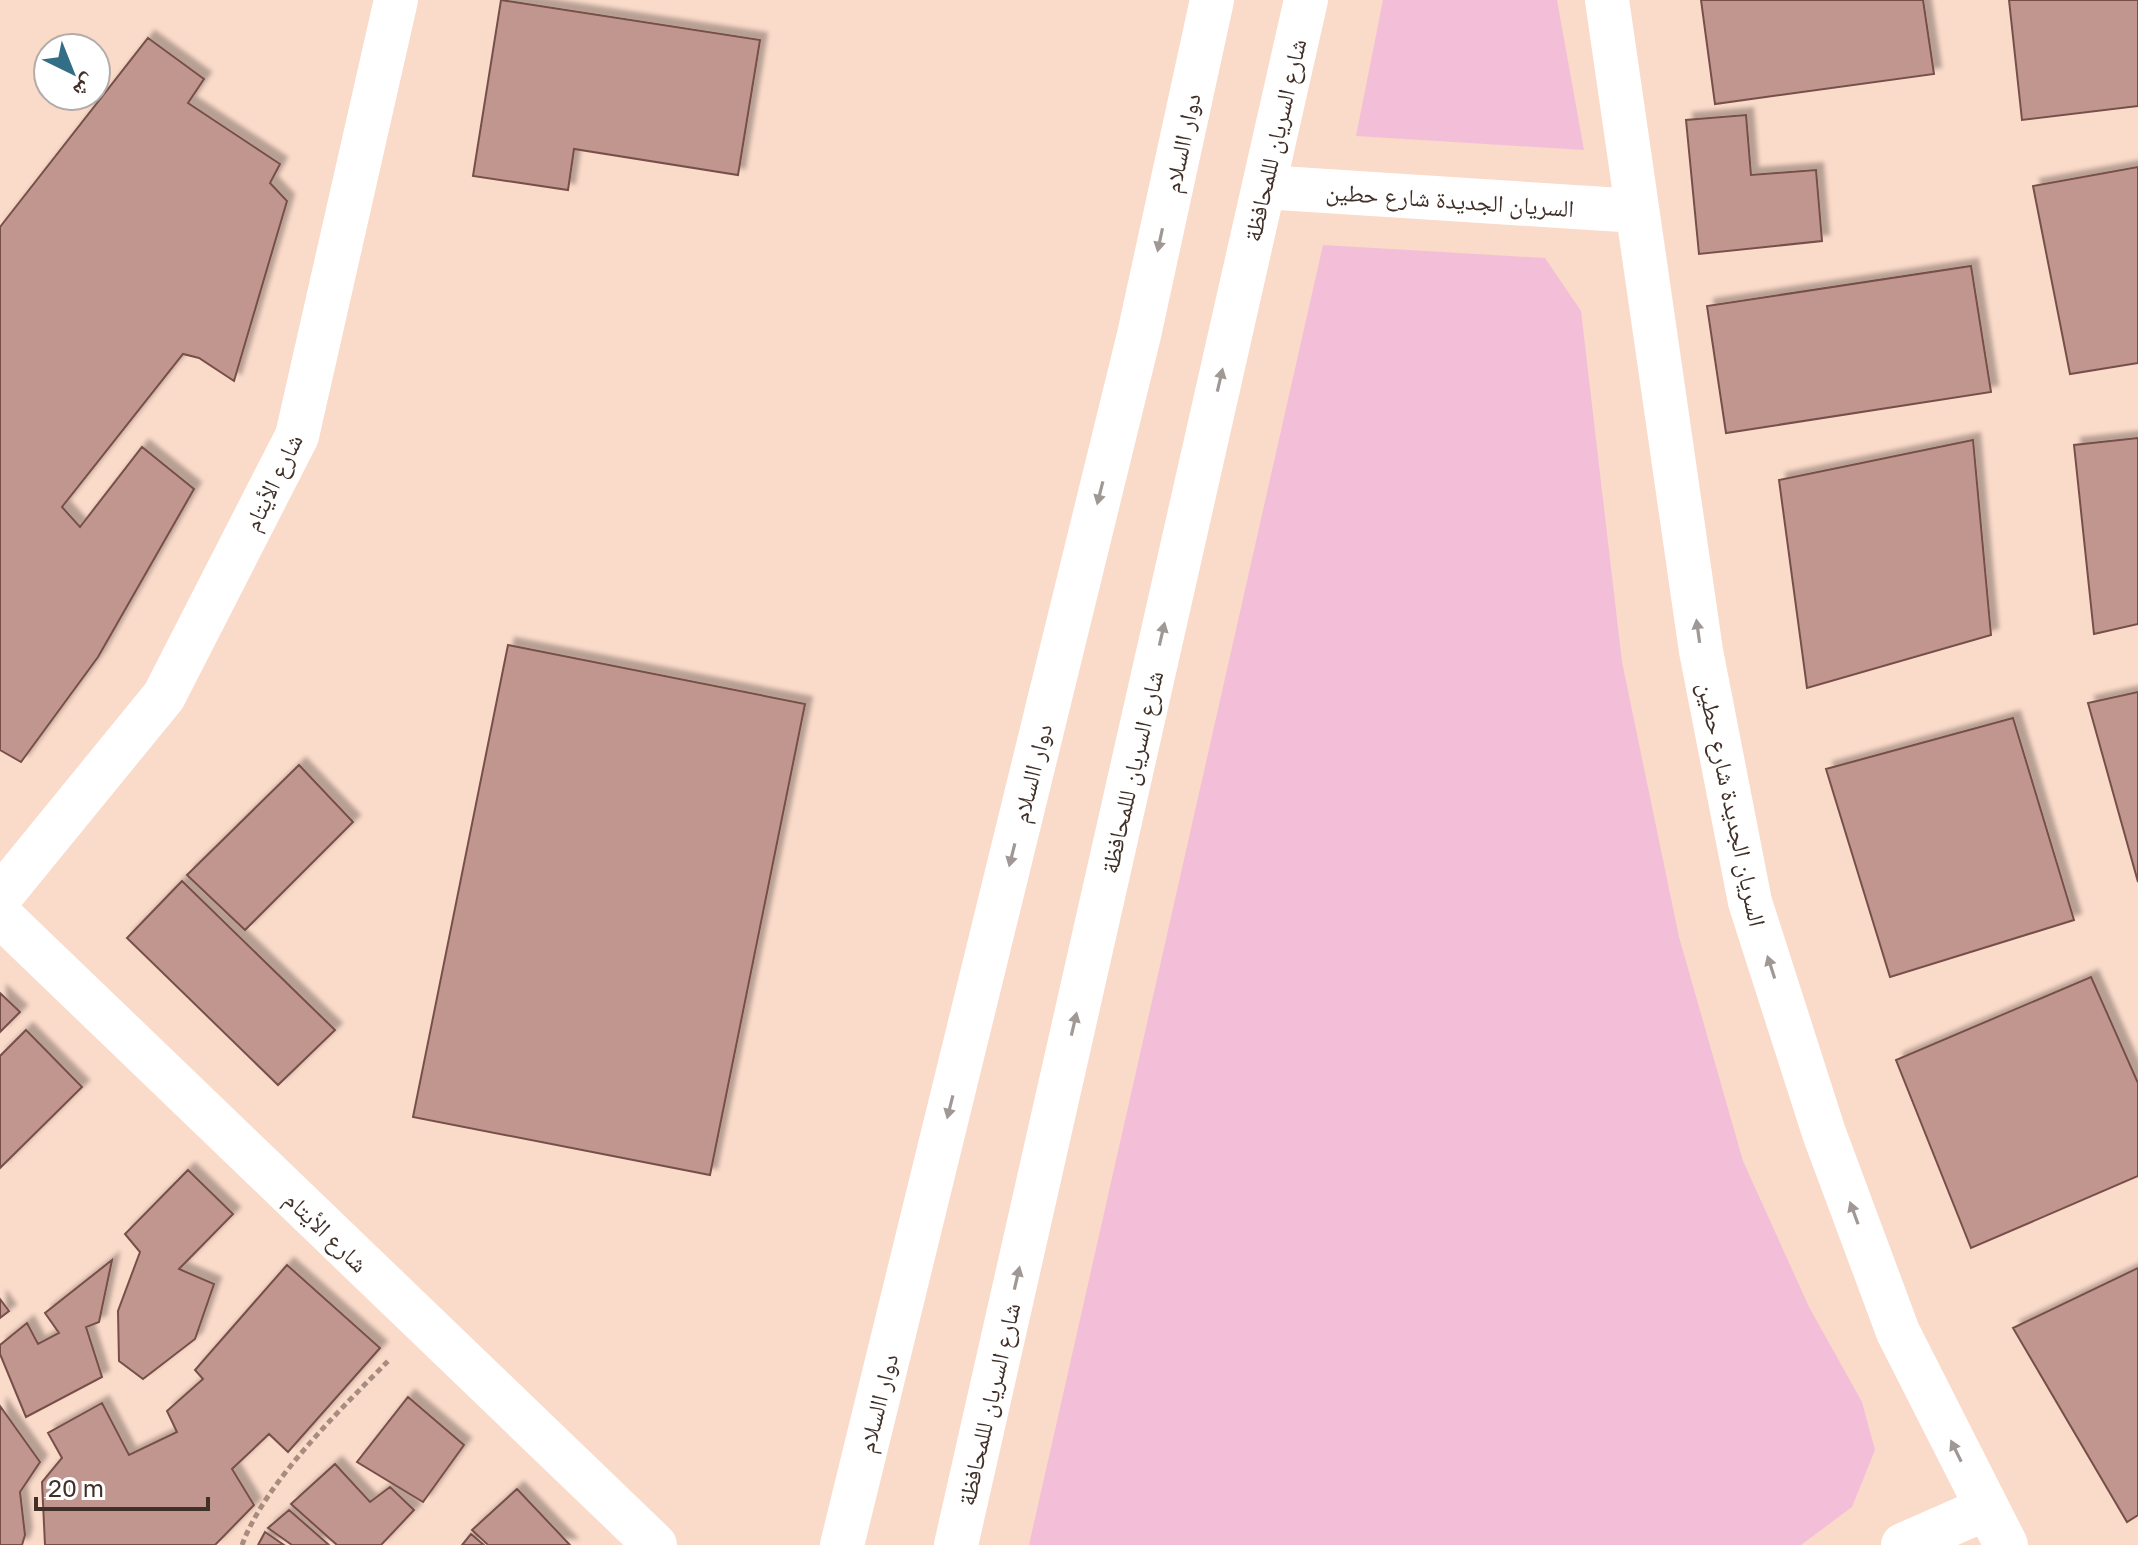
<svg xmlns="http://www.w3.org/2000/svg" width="2138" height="1545" viewBox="0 0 2138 1545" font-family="'Golos Text','Noto Naskh Arabic',sans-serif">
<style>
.green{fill:#f3bfd8}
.building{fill:#c1968f;stroke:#77504a;stroke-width:2;filter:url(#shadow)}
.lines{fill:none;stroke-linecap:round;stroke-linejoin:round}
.path{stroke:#a68d80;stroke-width:5;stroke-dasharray:6 4;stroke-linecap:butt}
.minor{stroke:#fff;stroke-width:44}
.major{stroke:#fff;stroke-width:44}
.oneway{fill:#a09894}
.labels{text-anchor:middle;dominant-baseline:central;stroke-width:6;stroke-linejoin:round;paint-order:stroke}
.street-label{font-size:24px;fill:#403028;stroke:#fff}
</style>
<defs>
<filter id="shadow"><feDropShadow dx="7" dy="-7" stdDeviation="2" flood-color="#0004"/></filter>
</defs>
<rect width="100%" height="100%" fill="#fadac9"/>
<path class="green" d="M 1383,0 L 1557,0 L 1584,150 L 1356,136 Z
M 1323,245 L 1545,258 L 1581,311 L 1622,662 L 1679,937 L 1743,1161 L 1809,1307 L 1862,1402 L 1875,1450 L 1852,1507 L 1801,1545 L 1029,1545 Z"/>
<path class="building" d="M 501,0 L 760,40 L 738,175 L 574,149 L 568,190 L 473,176 Z
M 1701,0 L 1923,0 L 1934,74 L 1715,104 Z
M 2009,0 L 2138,0 L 2138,106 L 2022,120 Z
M 148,38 L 204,79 L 188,103 L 280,164 L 270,183 L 287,201 L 234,381 L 199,358 L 183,354 L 62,507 L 80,527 L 142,447 L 194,489 L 98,657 L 21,762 L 0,750 L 0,227 Z
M 1746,115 L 1751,175 L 1816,170 L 1822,241 L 1699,254 L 1686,120 Z
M 2138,167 L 2138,363 L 2070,374 L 2033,186 Z
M 1971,266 L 1991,392 L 1726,433 L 1707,306 Z
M 2138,438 L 2138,624 L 2094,634 L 2074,445 Z
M 1973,440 L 1991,635 L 1807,688 L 1779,480 Z
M 508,645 L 805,704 L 710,1175 L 413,1117 Z
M 2138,692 L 2138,882 L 2088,703 Z
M 2013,718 L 2074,920 L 1890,977 L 1826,769 Z
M 299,765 L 353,822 L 245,930 L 187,875 Z
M 182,881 L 335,1030 L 278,1085 L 127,938 Z
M 2091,977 L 2138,1083 L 2138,1176 L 1971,1248 L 1896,1060 Z
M 0,993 L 20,1012 L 0,1032 Z
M 26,1030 L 82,1087 L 0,1168 L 0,1056 Z
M 188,1170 L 233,1214 L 179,1269 L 214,1284 L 195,1339 L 143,1379 L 119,1361 L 118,1311 L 140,1252 L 125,1234 Z
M 112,1260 L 99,1322 L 86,1327 L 102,1377 L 26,1417 L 0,1354 L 0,1345 L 27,1323 L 38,1344 L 59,1333 L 45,1313 Z
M 287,1265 L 380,1348 L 288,1452 L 269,1434 L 232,1469 L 254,1505 L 215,1545 L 45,1545 L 42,1482 L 62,1458 L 48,1433 L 102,1403 L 129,1455 L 177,1432 L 167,1411 L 203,1379 L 195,1370 Z
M 2138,1268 L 2138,1515 L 2127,1522 L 2013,1328 Z
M 0,1299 L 9,1311 L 0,1318 Z
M 408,1397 L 464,1445 L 423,1502 L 357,1462 Z
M 0,1406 L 40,1462 L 20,1492 L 25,1535 L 22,1545 L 0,1545 Z
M 335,1464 L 370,1502 L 390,1487 L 414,1510 L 381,1545 L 337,1545 L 291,1504 Z
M 517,1489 L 570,1545 L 488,1545 L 472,1530 Z
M 289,1510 L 329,1545 L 292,1545 L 268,1528 Z
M 265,1532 L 284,1545 L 258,1545 Z
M 471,1534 L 484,1545 L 462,1545 Z"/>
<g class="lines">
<path class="path" d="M 242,1545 C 265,1482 342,1408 390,1359"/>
<path class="minor" d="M 1607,0 L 1701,651 L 1750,902 L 1824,1133 L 1898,1332 L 2006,1545
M 1264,187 L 1637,211
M 0,897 L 164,696 L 297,436 L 396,0
M 0,915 L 655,1545
M 1903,1545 L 1985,1509"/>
<path class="major" d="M 842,1545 L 1139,335 L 1212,0
M 956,1545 L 1306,0"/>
</g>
<defs><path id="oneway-solid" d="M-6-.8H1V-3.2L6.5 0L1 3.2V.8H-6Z" transform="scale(2)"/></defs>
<g class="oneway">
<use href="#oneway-solid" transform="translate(1160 240) rotate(102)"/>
<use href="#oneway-solid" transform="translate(1220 380) rotate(-77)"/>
<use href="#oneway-solid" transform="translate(1100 493) rotate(104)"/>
<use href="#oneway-solid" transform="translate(1698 631) rotate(-98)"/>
<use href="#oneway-solid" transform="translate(1162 634) rotate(-77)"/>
<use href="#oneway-solid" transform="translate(1012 855) rotate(104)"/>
<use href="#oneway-solid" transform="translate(1771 967) rotate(-108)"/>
<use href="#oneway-solid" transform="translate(1074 1024) rotate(-77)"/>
<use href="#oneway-solid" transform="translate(950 1107) rotate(104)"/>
<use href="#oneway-solid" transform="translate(1854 1213) rotate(-110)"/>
<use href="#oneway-solid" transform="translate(1017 1278) rotate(-77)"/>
<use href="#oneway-solid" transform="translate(1956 1451) rotate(-116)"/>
</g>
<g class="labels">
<g class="street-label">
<text transform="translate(1274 140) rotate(-77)">شارع السريان لللمحافظة</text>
<text transform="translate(1181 143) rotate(-78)">دوار االسلام</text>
<text transform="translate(1450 199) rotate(4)">السريان الجديدة شارع حطين</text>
<text transform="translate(272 482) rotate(-64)">شارع الأيتام</text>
<text transform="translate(1131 772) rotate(-77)">شارع السريان لللمحافظة</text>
<text transform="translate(1031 773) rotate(-76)">دوار االسلام</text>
<text transform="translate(1733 804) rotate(78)">السريان الجديدة شارع حطين</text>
<text transform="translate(327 1231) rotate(44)">شارع الأيتام</text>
<text transform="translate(877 1403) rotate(-76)">دوار االسلام</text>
<text transform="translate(988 1404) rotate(-77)">شارع السريان لللمحافظة</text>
</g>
</g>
<g transform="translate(72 72) rotate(137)"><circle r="38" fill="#ffffff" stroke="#b3aca9" stroke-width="2"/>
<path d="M0-6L14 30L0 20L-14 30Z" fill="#336d86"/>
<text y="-12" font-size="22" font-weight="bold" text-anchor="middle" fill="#403028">ش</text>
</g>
<path d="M36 1497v12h172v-12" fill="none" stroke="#403028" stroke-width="4"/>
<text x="48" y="1497" font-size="24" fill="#403028" stroke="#ffffff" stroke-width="6" paint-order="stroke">20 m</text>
</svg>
